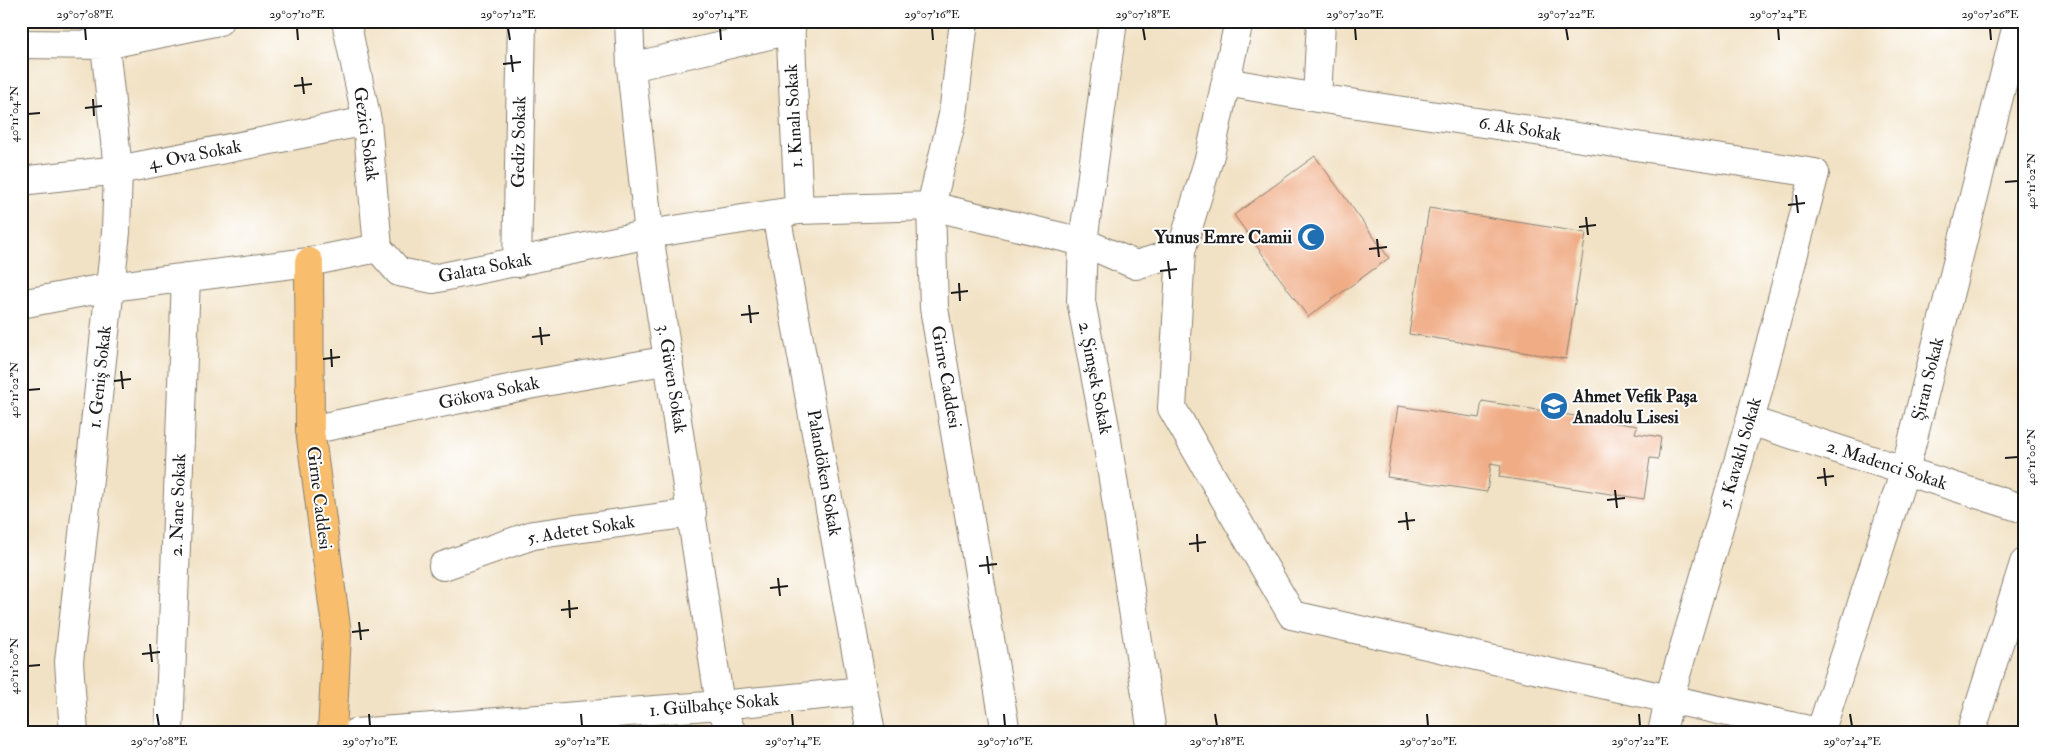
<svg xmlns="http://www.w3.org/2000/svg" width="2045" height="754" viewBox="0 0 2045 754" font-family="'IM FELL Double Pica',serif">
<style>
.building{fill:#f0ac85}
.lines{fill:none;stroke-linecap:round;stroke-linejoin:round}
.minor-casing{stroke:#877f70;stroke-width:30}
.major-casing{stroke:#877f70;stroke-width:30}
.minor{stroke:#fff;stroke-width:28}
.major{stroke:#f9be6d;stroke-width:28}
.ticks{fill:none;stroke:#1c1c1c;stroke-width:2}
.labels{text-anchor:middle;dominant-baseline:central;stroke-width:4;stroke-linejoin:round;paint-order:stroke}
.street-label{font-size:18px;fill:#1c1c1c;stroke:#fff}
.poi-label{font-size:18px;font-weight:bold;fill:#1c1c1c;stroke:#fff;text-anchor:end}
.neatline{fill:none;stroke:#1c1c1c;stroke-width:2}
.ticks-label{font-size:12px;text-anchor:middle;fill:#1c1c1c}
</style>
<rect width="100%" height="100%" fill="#fff"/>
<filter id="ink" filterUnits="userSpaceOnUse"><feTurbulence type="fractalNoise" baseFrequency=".02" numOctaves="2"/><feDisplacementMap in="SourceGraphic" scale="10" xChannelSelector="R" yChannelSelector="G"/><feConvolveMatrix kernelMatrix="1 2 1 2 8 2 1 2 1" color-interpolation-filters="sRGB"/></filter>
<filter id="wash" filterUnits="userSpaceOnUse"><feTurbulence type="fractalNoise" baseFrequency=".0096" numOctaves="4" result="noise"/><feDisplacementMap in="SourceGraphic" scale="20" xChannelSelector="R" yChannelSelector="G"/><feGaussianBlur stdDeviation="1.12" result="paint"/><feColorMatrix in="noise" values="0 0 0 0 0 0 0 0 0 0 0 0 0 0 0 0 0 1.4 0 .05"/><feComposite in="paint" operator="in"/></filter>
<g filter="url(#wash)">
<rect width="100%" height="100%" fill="#f2e2c5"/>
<g id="blocks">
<path class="building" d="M 1315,156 L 1389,258 L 1308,317 L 1234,215 Z
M 1429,208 L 1586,233 L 1566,359 L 1409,334 Z
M 1482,401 L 1637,426 L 1635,433 L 1661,437 L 1658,459 L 1650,458 L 1644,499 L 1499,477 L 1501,465 L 1491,463 L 1487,492 L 1387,477 L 1398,406 L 1479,418 Z"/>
</g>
</g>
<g filter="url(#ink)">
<use href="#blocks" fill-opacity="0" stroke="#877f70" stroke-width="1"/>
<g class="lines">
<defs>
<path id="minor" d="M 346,21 L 367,121 L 378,248
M 629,21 L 631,67 L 649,234 L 720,705 L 732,733
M 790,21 L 799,210
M 964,21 L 953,115 L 931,206 L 934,308 L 1006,733
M 1113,21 L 1083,242 L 1081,301 L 1105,427 L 1152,733
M 1239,21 L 1210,155 L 1181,251 L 1172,408 L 1292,615 L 1822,733
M 21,44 L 105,45 L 219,21
M 631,67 L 791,30
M 1226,82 L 1317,98 L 1815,173 L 1750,421 L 1669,699 L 1662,733
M 1317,98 L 1321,21
M 21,181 L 118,170 L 367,121
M 776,214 L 871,733
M 517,263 L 522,21
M 21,304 L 110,287 L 309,262 L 378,248 L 399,272 L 433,279 L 649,234 L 799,210 L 931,206 L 1083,242 L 1136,265 L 1181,251
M 1750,421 L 2024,509
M 310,430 L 528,385 L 669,360
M 443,566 L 533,535 L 692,513
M 74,733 L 69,662 L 116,232 L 118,170 L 105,45 L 100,21
M 169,733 L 186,277
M 355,733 L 720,705 L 863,691
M 1820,733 L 1905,470 L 2018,21
M 1971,733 L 2024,563"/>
<path id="major" d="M 309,262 L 310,430 L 337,634 L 332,733"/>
</defs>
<use href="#minor" class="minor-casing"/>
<use href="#major" class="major-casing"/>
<use href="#minor" class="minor"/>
<use href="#major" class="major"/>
</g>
</g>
<path class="ticks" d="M 85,28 L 86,40M 297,28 L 298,40M 508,28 L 510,40M 720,28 L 721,40M 932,28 L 933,40M 1143,28 L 1145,40M 1355,28 L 1356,40M 1566,28 L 1568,40M 1778,28 L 1779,40M 1990,28 L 1991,40M 511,55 L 513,72M 503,64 L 521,62M 302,77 L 304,94M 294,86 L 312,84M 93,99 L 94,116M 85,108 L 102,106M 28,114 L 40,113M 2005,182 L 2018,181M 1796,195 L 1798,213M 1788,205 L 1805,203M 1586,217 L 1588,235M 1579,227 L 1596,225M 1377,239 L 1379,257M 1369,249 L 1387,247M 1168,261 L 1170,279M 1160,271 L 1177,269M 959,283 L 960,301M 951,293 L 968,291M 749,305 L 751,323M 741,315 L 759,313M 540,327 L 542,345M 532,337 L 550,335M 331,349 L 332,367M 323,359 L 340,357M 121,371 L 123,389M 114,381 L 131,379M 28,390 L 40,389M 2005,458 L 2018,457M 1824,468 L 1826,486M 1817,478 L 1834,476M 1615,490 L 1617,508M 1607,500 L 1625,498M 1406,512 L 1408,530M 1398,522 L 1415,520M 1197,534 L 1198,552M 1189,544 L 1206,542M 987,556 L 989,574M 979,566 L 997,564M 778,578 L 780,596M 770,588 L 788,586M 569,600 L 570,618M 561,610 L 578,608M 359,622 L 361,640M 352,632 L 369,630M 150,644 L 152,662M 142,654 L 160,652M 28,666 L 40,665M 157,714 L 159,726M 369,714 L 370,726M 581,714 L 582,726M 792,714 L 793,726M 1004,714 L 1005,726M 1215,714 L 1217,726M 1427,714 L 1428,726M 1639,714 L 1640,726M 1850,714 L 1852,726"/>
<defs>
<symbol id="mosque-disc" viewBox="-11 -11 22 22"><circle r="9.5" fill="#1f6fb2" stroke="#fff"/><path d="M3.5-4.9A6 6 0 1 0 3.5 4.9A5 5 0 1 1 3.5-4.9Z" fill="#fff"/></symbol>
<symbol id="school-disc" viewBox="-11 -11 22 22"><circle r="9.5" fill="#1f6fb2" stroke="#fff"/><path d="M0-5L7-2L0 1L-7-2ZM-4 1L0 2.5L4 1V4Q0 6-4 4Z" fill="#fff"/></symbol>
</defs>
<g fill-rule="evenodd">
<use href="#mosque-disc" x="1295" y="221" width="32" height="32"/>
<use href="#school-disc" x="1538" y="390" width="32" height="32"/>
</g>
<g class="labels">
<g class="street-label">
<text transform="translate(794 116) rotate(-93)">1. Kınalı Sokak</text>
<text transform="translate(1520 129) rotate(9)">6. Ak Sokak</text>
<text transform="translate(366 134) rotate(82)">Gezici Sokak</text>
<text transform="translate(519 142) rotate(-89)">Gediz Sokak</text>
<text transform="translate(195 155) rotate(-11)">4. Ova Sokak</text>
<text transform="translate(485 268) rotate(-11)">Galata Sokak</text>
<text transform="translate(100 377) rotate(-84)">1. Geniş Sokak</text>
<text transform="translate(946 377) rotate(80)">Girne Caddesi</text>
<text transform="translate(1095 378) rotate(79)">2. Şimşek Sokak</text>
<text transform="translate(672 379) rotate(81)">3. Güven Sokak</text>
<text transform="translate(1928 379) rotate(-76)">Şiran Sokak</text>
<text transform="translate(489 393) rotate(-12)">Gökova Sokak</text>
<text transform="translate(1740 453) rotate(-74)">5. Kavaklı Sokak</text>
<text transform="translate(1887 465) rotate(18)">2. Madenci Sokak</text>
<text transform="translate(824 473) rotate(80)">Palandöken Sokak</text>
<text transform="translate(319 498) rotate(83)">Girne Caddesi</text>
<text transform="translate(178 505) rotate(-88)">2. Nane Sokak</text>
<text transform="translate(581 530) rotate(-9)">5. Adetet Sokak</text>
<text transform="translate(714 705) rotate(-5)">1. Gülbahçe Sokak</text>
</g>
<g class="poi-label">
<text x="1292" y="237">Yunus Emre Camii</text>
<text x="1573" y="396" text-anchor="start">Ahmet Vefik Paşa<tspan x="1573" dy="21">Anadolu Lisesi</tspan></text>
</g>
</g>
<rect width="2045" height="754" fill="none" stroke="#fff" stroke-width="55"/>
<rect x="28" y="28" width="1990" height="698" class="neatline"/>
<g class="ticks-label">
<text x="85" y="18">29°07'08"E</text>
<text x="297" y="18">29°07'10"E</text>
<text x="508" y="18">29°07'12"E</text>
<text x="720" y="18">29°07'14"E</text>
<text x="932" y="18">29°07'16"E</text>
<text x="1143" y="18">29°07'18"E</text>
<text x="1355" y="18">29°07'20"E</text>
<text x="1566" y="18">29°07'22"E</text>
<text x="1778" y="18">29°07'24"E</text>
<text x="1990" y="18">29°07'26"E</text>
<text transform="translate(14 114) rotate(-90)" y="4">40°11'04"N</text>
<text transform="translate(2031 181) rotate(-90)" y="4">40°11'02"N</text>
<text transform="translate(14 390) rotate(-90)" y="4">40°11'02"N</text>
<text transform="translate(2031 457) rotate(-90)" y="4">40°11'00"N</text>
<text transform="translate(14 666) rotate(-90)" y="4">40°11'00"N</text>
<text x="159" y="745">29°07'08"E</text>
<text x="370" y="745">29°07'10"E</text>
<text x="582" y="745">29°07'12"E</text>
<text x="793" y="745">29°07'14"E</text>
<text x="1005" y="745">29°07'16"E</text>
<text x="1217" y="745">29°07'18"E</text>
<text x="1428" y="745">29°07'20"E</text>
<text x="1640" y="745">29°07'22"E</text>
<text x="1852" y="745">29°07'24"E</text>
</g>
</svg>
